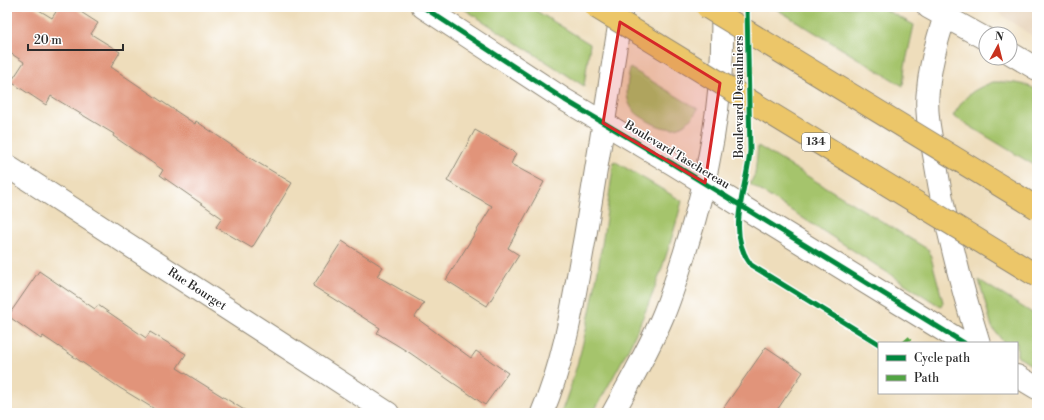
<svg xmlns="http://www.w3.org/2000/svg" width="1044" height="420" viewBox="0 0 1044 420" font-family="'Libre Bodoni',serif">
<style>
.built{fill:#e5d0b5}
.green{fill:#a5c46c;stroke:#68784c}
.building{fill:#e1947a}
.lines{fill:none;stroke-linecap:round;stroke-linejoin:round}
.minor-casing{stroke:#8c8473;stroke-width:24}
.tertiary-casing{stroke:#8c8473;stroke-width:24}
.minor{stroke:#fff;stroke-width:22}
.tertiary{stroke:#fff;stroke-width:22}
.trunk-bridge-casing{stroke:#8c8473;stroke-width:24;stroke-linecap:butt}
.trunk-bridge{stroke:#ecc669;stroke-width:22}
.quiet{stroke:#51a443;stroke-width:4;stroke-dasharray:8 4;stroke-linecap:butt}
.cycleway-casing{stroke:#fff;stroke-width:8}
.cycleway{stroke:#00873e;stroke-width:5}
.marked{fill:#d62828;fill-opacity:0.2;stroke:#d62828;stroke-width:3;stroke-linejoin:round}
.labels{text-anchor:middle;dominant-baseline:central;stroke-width:3;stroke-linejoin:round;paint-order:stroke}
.shield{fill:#fff;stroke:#6b6b6b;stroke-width:1}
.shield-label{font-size:11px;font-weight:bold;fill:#2b2b2b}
.street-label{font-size:12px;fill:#2b2b2b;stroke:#fff}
</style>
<rect width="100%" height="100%" fill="#fff"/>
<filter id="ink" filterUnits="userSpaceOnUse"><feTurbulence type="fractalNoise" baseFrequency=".025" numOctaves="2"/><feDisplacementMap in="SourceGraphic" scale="8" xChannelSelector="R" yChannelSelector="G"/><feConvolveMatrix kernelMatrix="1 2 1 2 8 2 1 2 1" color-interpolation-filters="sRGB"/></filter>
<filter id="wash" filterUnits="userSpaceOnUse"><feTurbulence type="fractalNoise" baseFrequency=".012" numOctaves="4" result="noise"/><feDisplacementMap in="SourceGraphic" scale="16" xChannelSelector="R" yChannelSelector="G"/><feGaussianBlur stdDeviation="0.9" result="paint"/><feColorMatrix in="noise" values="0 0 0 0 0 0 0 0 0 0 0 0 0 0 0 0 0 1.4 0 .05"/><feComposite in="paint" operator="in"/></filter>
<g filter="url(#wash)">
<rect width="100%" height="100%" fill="#edb"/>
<path class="built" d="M 996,7 L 1037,7 L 1037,39 L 1010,21 L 999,12 Z"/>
<path class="green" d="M 461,7 L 530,7 L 590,44 L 584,86 Z
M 773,7 L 880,7 L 914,25 L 905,66 L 903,86 Z
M 630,68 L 698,109 C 685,131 669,133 648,121 C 642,117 635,114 631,107 C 624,96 628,80 630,68 Z
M 993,82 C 1009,82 1023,82 1037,90 L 1037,167 L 953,116 C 966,95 970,91 993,82 Z
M 758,146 L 929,250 L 943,302 L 941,307 L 750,184 L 755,174 Z
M 614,161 L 682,201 C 671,244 657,286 639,326 C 626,356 609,384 593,413 L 561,413 C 592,333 602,245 614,161 Z
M 979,280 L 1037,316 L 1037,369 L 1017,356 L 1017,343 L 1004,343 L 992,327 Z"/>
<g id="blocks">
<path class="building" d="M 7,7 L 34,7 L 52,18 L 59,7 L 73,7 L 98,23 L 91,34 L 120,52 L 111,67 L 195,124 L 196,121 L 250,158 L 292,183 L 252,248 L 216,227 L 222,218 L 160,175 L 163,170 L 113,136 L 114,134 L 51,96 L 46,105 L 11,82 L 24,62 L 7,51 Z
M 475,130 L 516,153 L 511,164 L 544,182 L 508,248 L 519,255 L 487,306 L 446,280 L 492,206 L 447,181 Z
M 342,241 L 383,267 L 377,276 L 424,303 L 415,317 L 471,358 L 476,351 L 508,373 L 485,405 L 410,353 L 377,333 L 380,328 L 313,286 Z
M 39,271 L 95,309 L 98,305 L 146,338 L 150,332 L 186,354 L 177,368 L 249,413 L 161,413 L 120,388 L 43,336 L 41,339 L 8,316 Z
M 766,347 L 803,372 L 775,413 L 720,413 Z"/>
</g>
</g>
<g filter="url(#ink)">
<use href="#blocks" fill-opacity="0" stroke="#8c8473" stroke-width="1"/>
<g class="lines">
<defs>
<path id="minor" d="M 7,166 L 388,413"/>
<path id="tertiary" d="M 423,7 L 565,100 L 673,164 L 964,343
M 928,7 L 986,39
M 945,16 C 937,40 930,65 928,90 C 925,113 931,137 935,160 C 945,222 960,283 979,343
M 1010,53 L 1037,69
M 1017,376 L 1037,388
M 542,413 C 566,357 574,296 585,237 C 598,160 610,84 622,7
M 613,413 C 630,382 648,351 662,318 C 671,298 677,276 684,255 C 710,174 725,92 722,7"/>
</defs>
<use href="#minor" class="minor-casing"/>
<use href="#tertiary" class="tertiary-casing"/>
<use href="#minor" class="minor"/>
<use href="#tertiary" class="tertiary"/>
<defs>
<path id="trunk-bridge" d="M 596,7 L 1037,276
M 707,7 L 1037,208"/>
</defs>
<use href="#trunk-bridge" class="trunk-bridge-casing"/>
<use href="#trunk-bridge" class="trunk-bridge"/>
<path class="quiet" d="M 904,343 L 912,336"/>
<defs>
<path id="cycleway" d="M 423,7 L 565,100 L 673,164 L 964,343
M 747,7 L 750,151 C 747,189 725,231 751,265 L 879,344"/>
</defs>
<use href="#cycleway" class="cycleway-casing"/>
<use href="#cycleway" class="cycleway"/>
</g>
</g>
<path class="marked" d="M 620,22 L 720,83 L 705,183 L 603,123 Z"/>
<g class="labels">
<rect class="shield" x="802" y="133" width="28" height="18" rx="3"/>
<g class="shield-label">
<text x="816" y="142">134</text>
</g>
<g class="street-label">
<text transform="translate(739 97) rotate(-90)">Boulevard Desaulniers</text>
<text transform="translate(677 155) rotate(31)">Boulevard Taschereau</text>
<text transform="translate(197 289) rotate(33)">Rue Bourget</text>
</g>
</g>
<rect width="1044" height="420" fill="none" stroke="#fff" stroke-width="24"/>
<rect x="878" y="342" width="140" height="52" fill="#ffffff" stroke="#aaaaaa"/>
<rect x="886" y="355" width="20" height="6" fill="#00873e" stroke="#aaaaaa"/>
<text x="914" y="362" font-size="12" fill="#2b2b2b">Cycle path</text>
<rect x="886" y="375" width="20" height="6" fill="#51a443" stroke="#aaaaaa"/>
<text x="914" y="382" font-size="12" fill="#2b2b2b">Path</text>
<g transform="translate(998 46) rotate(7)"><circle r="19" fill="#ffffff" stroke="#aaaaaa"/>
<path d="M0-3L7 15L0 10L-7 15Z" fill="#c8321e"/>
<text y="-6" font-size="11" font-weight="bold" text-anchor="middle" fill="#2b2b2b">N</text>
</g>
<path d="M28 44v6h95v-6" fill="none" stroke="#2b2b2b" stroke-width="2"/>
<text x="34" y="44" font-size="12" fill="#2b2b2b" stroke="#ffffff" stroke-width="3" paint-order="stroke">20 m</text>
</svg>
